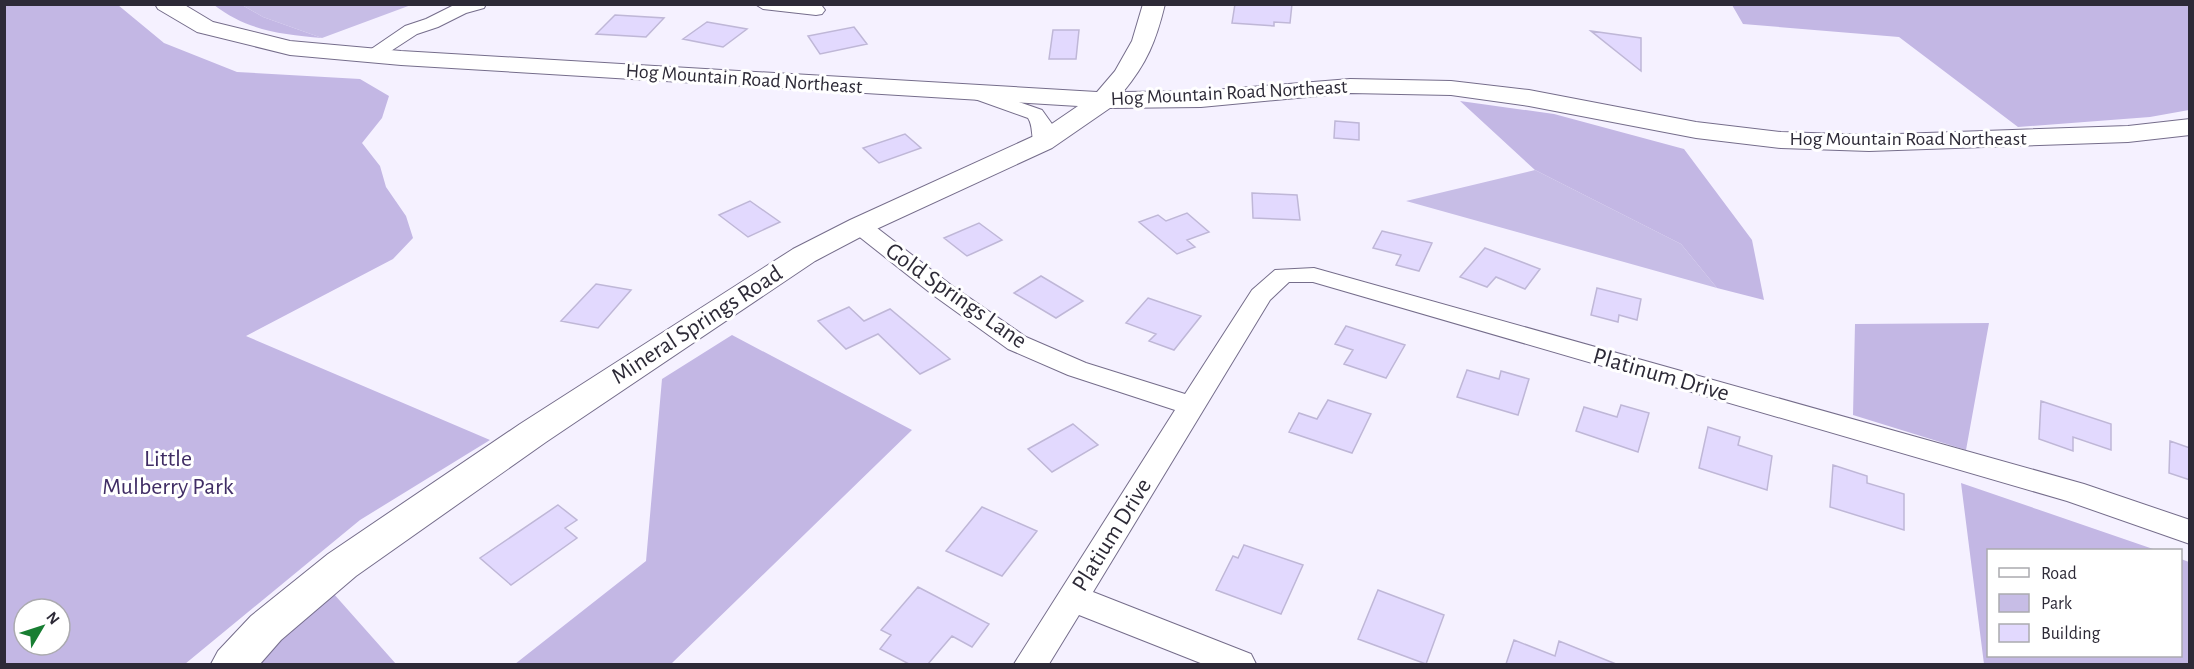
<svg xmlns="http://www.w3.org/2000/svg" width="2194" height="669" viewBox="0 0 2194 669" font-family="'Alegreya Sans',sans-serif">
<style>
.green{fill:#c7bde6}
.forest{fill:#c3b7e4;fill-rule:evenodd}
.building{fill:#e2d9fe;stroke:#bfb7d7;stroke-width:1.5}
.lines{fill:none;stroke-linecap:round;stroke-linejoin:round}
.minor-casing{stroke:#756d8b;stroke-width:2}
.tertiary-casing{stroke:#756d8b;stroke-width:2}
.minor{fill:#fff;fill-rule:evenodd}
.tertiary{fill:#fff;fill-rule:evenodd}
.labels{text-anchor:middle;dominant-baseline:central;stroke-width:6;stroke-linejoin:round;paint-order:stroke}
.far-street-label{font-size:20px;fill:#2d2a37;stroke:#fff}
.street-label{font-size:24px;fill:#2d2a37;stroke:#fff}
.park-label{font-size:24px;fill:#402d65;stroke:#fff}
</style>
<rect width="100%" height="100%" fill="#f5f1ff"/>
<path class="green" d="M 242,5 L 411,5 L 322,38 L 263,17 Z
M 1535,170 L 1681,244 L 1717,288 L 1406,201 Z"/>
<path class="forest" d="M 4,5 L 118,5 L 164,43 L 237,72 L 360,79 L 389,96 L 382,118 L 362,143 L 380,166 L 386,187 L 406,216 L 413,238 L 393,259 L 246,336 L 490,440 L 360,520 L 185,664 L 5,664 ZM 24,609 L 60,609 L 60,645 L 24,645 Z
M 214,5 L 242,5 L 263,17 L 322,38 C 281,34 248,31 214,5 Z
M 1732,5 L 2189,5 L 2189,110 L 2150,117 L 2018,127 L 1899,37 L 1743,24 Z
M 1460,101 L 1554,114 L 1684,149 L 1752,240 L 1764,300 L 1717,288 L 1681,244 L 1535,170 Z
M 1989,323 L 1966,450 L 1853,415 L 1855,324 Z
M 732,335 L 912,430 L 671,664 L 515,664 L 646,561 L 662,379 Z
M 1961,483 L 2156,550 L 1988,550 L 1988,656 L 2180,656 L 2181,559 L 2189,562 L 2189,664 L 1984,664 Z
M 333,593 L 396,664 L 257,664 L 268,652 Z"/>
<path class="building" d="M 1235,4 L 1292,4 L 1290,23 L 1274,22 L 1274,26 L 1232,23 Z
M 615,15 L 664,18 L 646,37 L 596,34 Z
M 707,22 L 747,29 L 723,47 L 683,39 Z
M 854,27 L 867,44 L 820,54 L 808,36 Z
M 1053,30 L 1079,30 L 1076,59 L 1049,59 Z
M 1591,31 L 1641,38 L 1641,71 Z
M 1335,121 L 1359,123 L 1359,140 L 1334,138 Z
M 905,134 L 921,148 L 879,163 L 863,148 Z
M 1252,193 L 1297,195 L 1300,220 L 1253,218 Z
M 750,201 L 780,222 L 748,237 L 719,215 Z
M 1187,213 L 1209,232 L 1187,240 L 1195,247 L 1177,254 L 1139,222 L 1158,215 L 1166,221 Z
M 979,223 L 1002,240 L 967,256 L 944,238 Z
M 1382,231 L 1432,243 L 1419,271 L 1396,265 L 1401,255 L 1373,248 Z
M 1485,248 L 1540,269 L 1525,289 L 1496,277 L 1487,287 L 1460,277 Z
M 1041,276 L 1083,301 L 1056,318 L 1014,293 Z
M 596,284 L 631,290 L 598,328 L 561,321 Z
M 1597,288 L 1641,299 L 1637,320 L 1619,315 L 1618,322 L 1591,315 Z
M 1148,298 L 1201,316 L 1174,350 L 1149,341 L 1156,334 L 1126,323 Z
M 849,307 L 864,321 L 890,309 L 950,359 L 920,374 L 878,334 L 846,349 L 818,321 Z
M 1346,326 L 1405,345 L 1386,378 L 1344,364 L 1353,350 L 1335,344 Z
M 1467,370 L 1499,379 L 1501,371 L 1529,379 L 1518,415 L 1457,397 Z
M 1328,400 L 1371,414 L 1352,453 L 1289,432 L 1299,413 L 1317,419 Z
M 2041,401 L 2111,424 L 2111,450 L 2073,437 L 2073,451 L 2039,439 Z
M 1621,405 L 1649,413 L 1638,452 L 1576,431 L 1584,407 L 1617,417 Z
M 1073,424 L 1098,445 L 1052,472 L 1028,449 Z
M 1708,427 L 1740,437 L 1738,445 L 1772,456 L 1767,490 L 1699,468 Z
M 2170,441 L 2190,448 L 2190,480 L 2169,473 Z
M 1833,465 L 1867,476 L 1867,483 L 1904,494 L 1904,530 L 1830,507 Z
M 558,505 L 577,520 L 565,528 L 577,538 L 511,585 L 480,558 Z
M 982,507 L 1037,531 L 1002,576 L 946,551 Z
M 1244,545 L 1303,565 L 1281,614 L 1216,590 L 1233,556 L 1238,558 Z
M 918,587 L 989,624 L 972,647 L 952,636 L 928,664 L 909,664 L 880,649 L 891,635 L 881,630 Z
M 1378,590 L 1444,615 L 1426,664 L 1358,639 Z
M 1514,640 L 1555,656 L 1559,641 L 1616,664 L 1506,664 Z"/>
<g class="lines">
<defs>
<path id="minor" d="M 486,4 L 484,8 L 466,13 L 438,27 L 417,34 L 377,60 L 363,60 L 361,56 L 405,26 L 426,19 L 454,5 Z
M 755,4 L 813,4 L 822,6 L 825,10 L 822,14 L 816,15 L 763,9 Z
M 979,88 L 1042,110 L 1052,124 L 1053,142 L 1050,146 L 1043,148 L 1036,146 C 1030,138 1034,127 1028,118 L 972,98 L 969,94 L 972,90 Z
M 860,219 L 868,221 L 951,285 L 1026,337 L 1086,363 L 1185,394 L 1252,290 L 1275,270 L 1314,268 L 2084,484 L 2190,520 L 2190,544 L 2067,501 L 1313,282 L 1289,282 L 1270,300 L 1093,592 L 1251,654 L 1256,664 L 1203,664 L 1079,615 L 1049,664 L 1014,664 L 1175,410 L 1068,375 L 1008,349 L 933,295 L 852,231 L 849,226 L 852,221 Z"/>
<path id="tertiary" d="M 155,4 L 183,4 L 213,22 L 290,41 L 401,51 L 1097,92 L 1115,71 L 1132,41 L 1143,4 L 1165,4 C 1156,41 1147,63 1123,92 L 1201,91 L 1350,79 L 1451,81 L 1529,90 L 1696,122 L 1781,132 L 1869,135 L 2128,126 L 2190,119 L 2190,135 L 2128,142 L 1869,151 L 1781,148 L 1696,138 L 1529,106 L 1451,95 L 1350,93 L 1201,107 L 1110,108 L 1052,148 L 870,232 L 815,261 L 546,442 L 356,576 L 281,640 L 260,664 L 211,664 L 218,651 L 251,616 L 328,554 L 520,424 L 793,249 L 850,220 L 1034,136 L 1078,106 L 401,65 L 290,55 L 197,32 L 158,9 Z"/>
</defs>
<use href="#minor" class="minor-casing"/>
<use href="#tertiary" class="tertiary-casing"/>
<use href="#minor" class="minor"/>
<use href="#tertiary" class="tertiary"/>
</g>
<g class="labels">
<g class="far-street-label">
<text transform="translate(744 79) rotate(4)">Hog Mountain Road Northeast</text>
<text transform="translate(1229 93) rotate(-3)">Hog Mountain Road Northeast</text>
<text x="1908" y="139">Hog Mountain Road Northeast</text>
</g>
<g class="street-label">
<text transform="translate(956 296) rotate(35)">Gold Springs Lane</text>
<text transform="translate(697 325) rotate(-33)">Mineral Springs Road</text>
<text transform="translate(1661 375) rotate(16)">Platinum Drive</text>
<text transform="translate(1112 535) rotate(-58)">Platium Drive</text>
</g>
<g class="park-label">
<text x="168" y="459">Little<tspan x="168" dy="28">Mulberry Park</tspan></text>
</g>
</g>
<rect width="2194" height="669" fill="none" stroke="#2d2a37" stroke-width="12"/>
<rect x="1987" y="549" width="195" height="108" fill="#ffffff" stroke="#abaaaf" stroke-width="1.5"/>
<rect x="1999" y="568" width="30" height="9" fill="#ffffff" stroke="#abaaaf" stroke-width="1.5"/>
<text x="2041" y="579" font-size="18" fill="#2d2a37">Road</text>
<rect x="1999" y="594" width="30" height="18" fill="#c7bde6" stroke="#abaaaf" stroke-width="1.5"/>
<text x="2041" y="609" font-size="18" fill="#2d2a37">Park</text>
<rect x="1999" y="624" width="30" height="18" fill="#e2d9fe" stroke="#abaaaf" stroke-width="1.5"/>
<text x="2041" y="639" font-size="18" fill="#2d2a37">Building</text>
<g transform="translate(42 627) rotate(51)"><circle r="28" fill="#ffffff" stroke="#abaaaf" stroke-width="1.5"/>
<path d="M0-4.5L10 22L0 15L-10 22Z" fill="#187e32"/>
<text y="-9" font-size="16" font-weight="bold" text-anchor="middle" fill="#2d2a37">N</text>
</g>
</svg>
